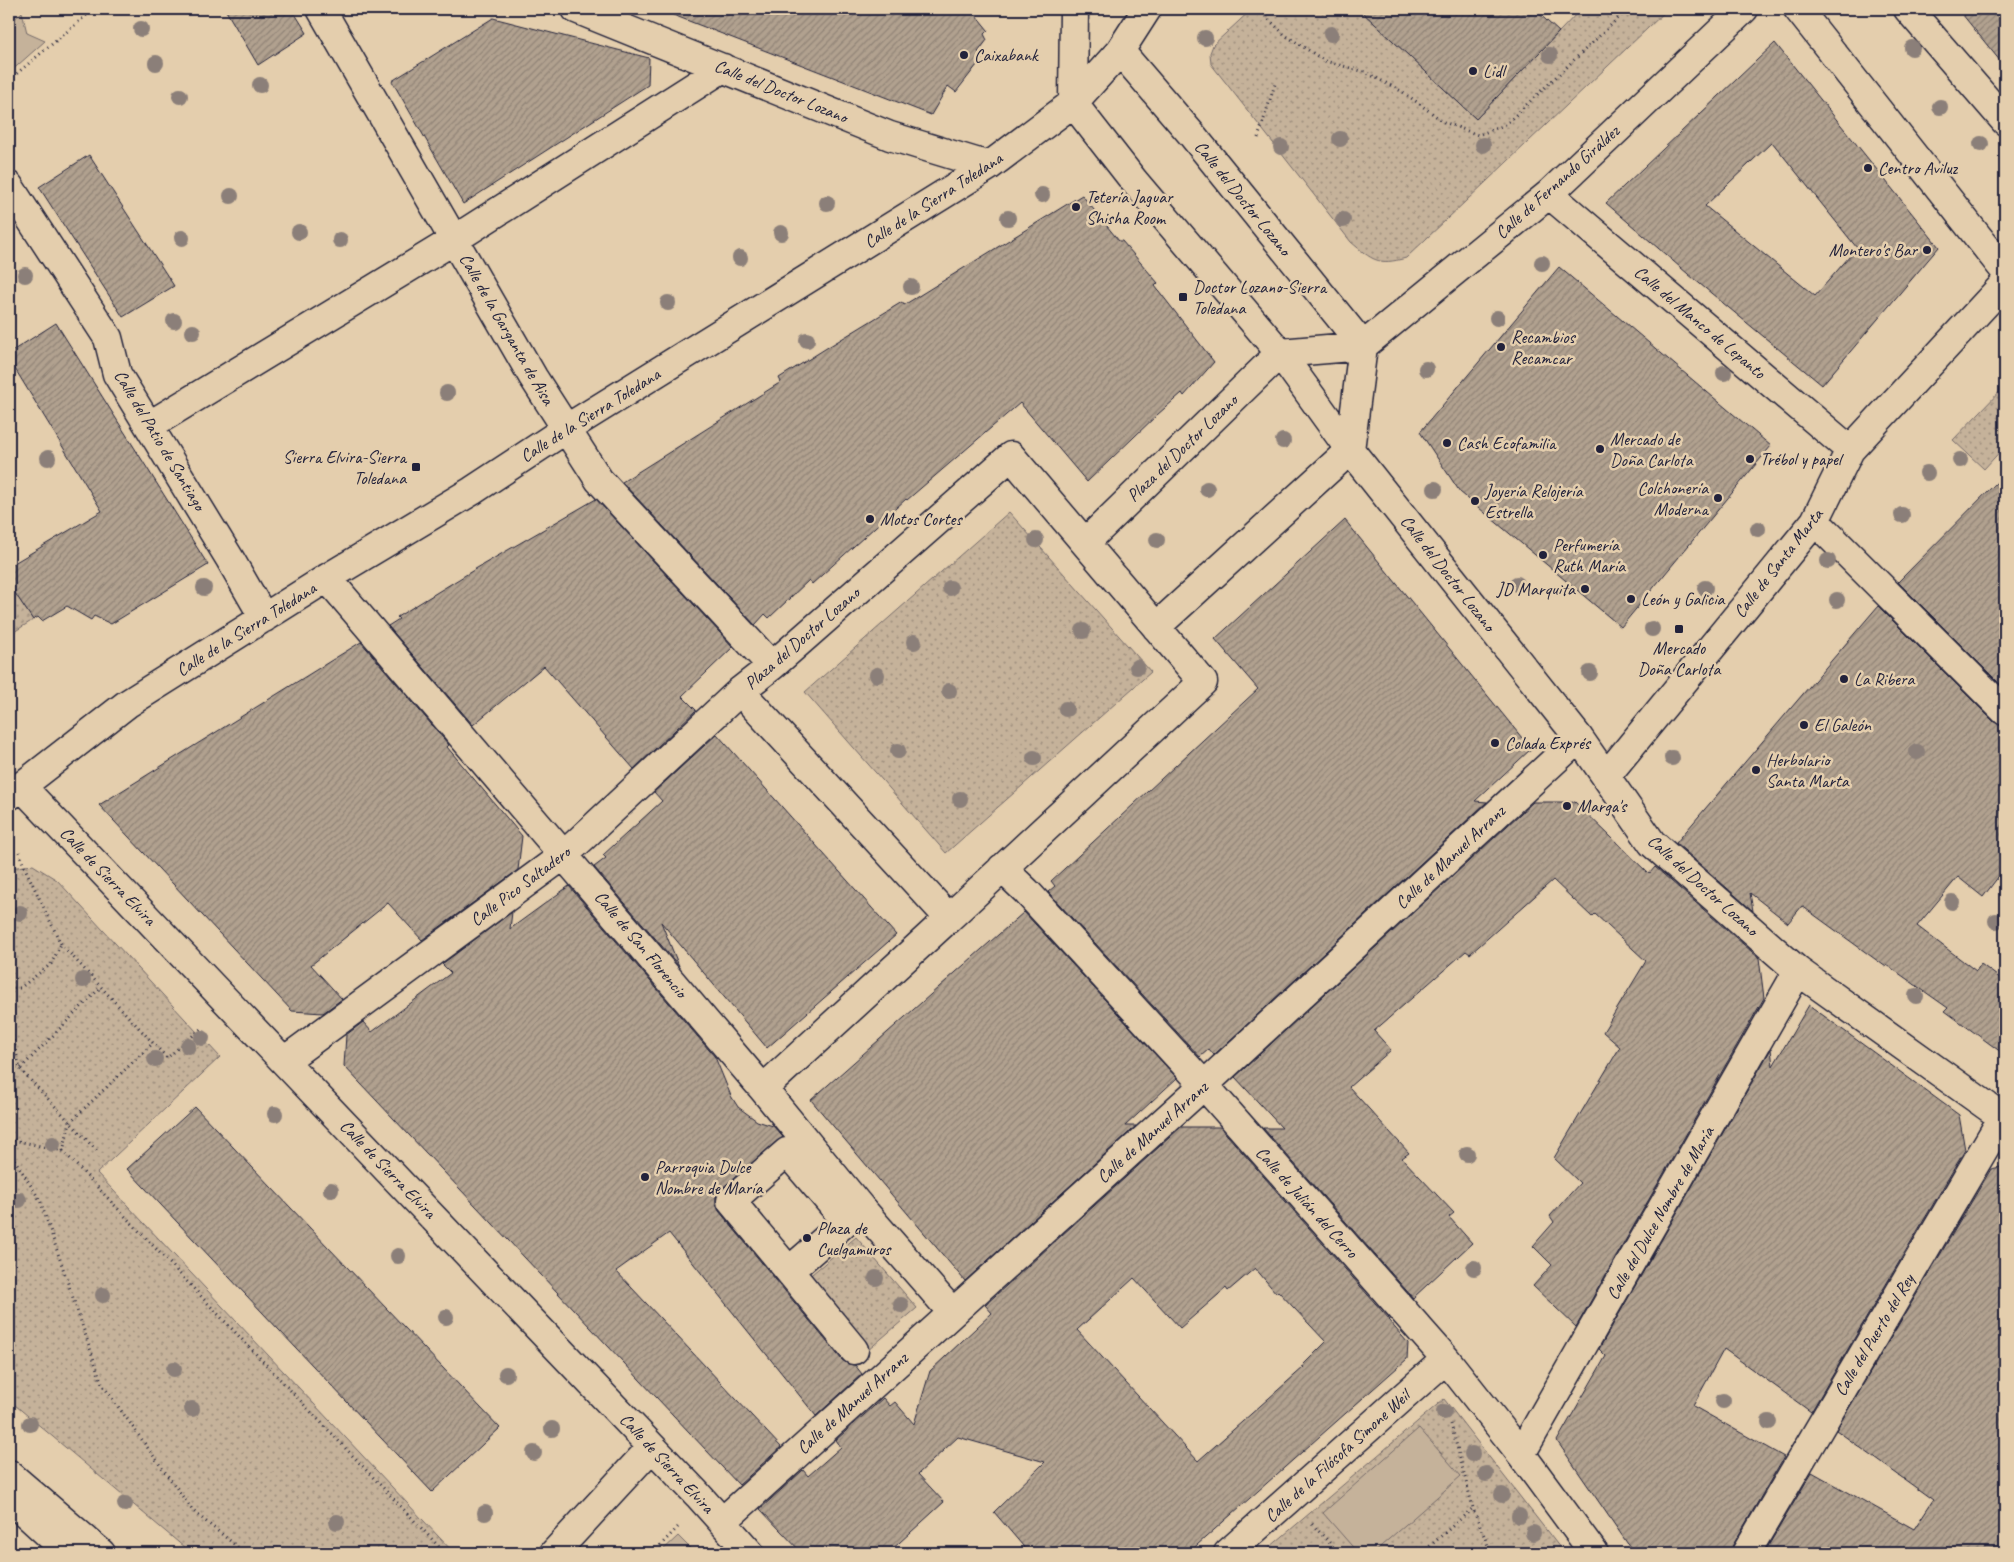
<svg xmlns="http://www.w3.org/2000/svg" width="2014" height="1562" viewBox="0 0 2014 1562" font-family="Caveat,sans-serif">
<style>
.grass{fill:url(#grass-dots);stroke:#746a6a}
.garden{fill:#c5b29a;stroke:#746a6a}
.building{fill:url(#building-hatch);stroke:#22223b;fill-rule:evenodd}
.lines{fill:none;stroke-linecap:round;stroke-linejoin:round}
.minor-casing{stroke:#22223b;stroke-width:31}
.highway-casing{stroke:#22223b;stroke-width:31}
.path{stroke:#22223b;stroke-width:3;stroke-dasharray:1 4;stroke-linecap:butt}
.minor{stroke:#e4cead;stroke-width:28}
.highway{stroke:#e4cead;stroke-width:28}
.tree{fill:#8b7f79}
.poi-dot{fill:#22223b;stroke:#e4cead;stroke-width:2}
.labels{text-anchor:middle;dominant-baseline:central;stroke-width:5;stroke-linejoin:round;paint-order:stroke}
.poi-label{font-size:18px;fill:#22223b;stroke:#e4cead;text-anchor:start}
.street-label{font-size:18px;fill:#22223b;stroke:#e4cead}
</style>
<defs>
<pattern id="grass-dots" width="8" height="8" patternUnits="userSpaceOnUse" patternTransform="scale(1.25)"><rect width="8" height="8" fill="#c5b29a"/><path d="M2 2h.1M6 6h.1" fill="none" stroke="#a0907f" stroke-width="1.8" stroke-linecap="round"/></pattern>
<pattern id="building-hatch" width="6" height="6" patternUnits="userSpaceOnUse" patternTransform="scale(1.25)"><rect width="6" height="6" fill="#b1a18f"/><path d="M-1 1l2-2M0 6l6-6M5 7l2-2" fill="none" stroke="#908376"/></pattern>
</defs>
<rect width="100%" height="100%" fill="#e4cead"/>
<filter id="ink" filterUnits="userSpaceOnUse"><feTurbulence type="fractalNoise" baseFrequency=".02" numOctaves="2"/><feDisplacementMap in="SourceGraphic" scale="10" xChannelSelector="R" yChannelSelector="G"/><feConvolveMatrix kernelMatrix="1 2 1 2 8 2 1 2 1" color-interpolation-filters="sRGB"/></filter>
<g filter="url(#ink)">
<path class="grass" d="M 1252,9 L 1359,9 L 1476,119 L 1581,9 L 1668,9 L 1406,258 C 1378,266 1372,260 1351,242 L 1211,64 L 1210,53 L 1213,45 Z
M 2005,386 L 2005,446 L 1984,469 L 1953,440 Z
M 1009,512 L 1151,672 L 946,853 L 805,692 Z
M 9,584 L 33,620 L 9,635 Z
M 33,865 L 57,880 L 220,1057 L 97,1173 L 454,1553 L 191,1553 L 9,1400 L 9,868 Z
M 856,1237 L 917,1308 L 867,1351 L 806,1279 Z
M 1444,1399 L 1564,1553 L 1263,1553 Z"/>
<path class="garden" d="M 22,12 L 27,33 L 45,41 L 9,73 L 9,24 Z
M 1419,1428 L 1461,1476 L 1373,1553 L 1358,1553 L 1323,1513 Z
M 678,1536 L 695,1553 L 660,1553 Z"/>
<path class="building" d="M 225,9 L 292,9 L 307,33 L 258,65 Z
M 663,9 L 971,9 L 988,30 L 984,34 L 987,40 L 978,52 L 984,56 L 956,92 L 948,86 L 931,115 L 663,11 Z
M 1359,9 L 1534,9 L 1559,32 L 1476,119 Z
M 1958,9 L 2005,9 L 2005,67 Z
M 493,18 L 649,58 L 648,85 L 463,204 L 392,81 Z
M 1775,43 L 1939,247 L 1822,385 L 1688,274 L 1606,203 ZM 1772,142 L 1857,248 L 1815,296 L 1705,206 Z
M 89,155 L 174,286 L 123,317 L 39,187 Z
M 1082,195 L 1119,241 L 1122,241 L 1158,283 L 1155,286 L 1214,362 L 1184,396 L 1182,393 L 1157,415 L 1087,482 L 1020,403 L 907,500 L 906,499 L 812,584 L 809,580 L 769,618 L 765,614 L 755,625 L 622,482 L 781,382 L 779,378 L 825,349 L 902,302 L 904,305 Z
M 1559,267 L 1771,446 L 1621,627 L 1460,492 L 1420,432 Z
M 56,323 L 208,565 L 111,624 L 94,616 L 91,620 L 67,606 L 42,621 L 38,617 L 33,620 L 9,584 L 9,566 L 102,511 L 9,359 L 9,353 Z
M 2005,474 L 2005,689 L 1898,582 Z
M 596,499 L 733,647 L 682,696 L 696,710 L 634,769 L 544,666 L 473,725 L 388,626 L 399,619 L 397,617 L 477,568 Z
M 1345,520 L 1531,749 L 1475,801 L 1487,802 L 1214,1055 L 1209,1049 L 1200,1057 L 1048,892 L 1055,886 L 1051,881 L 1258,689 L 1215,639 Z
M 1878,606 L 1994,722 L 2005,726 L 2005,868 L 1983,897 L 1958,877 L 1917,926 L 1976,971 L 1981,964 L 2005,982 L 2005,1055 L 1945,1011 L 1948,1008 L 1887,965 L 1886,967 L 1802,906 L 1788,923 L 1750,893 L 1753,911 L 1676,843 Z
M 361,642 L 449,745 L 447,747 L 522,836 L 518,870 L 422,940 L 388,903 L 311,965 L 342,999 L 323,1013 L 292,1011 L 99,805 Z
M 717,734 L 896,935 L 767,1048 L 661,922 L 679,966 L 594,867 L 606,858 L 603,855 L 662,801 L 654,792 Z
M 1533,802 L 1575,802 L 1649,874 L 1655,867 L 1759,958 L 1764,998 L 1576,1327 L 1533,1286 L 1552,1265 L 1533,1246 L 1554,1222 L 1550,1216 L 1580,1183 L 1554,1158 L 1620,1047 L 1603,1032 L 1646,961 L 1595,914 L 1592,917 L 1553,880 L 1470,954 L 1466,951 L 1374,1031 L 1391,1050 L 1349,1087 L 1409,1153 L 1402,1158 L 1454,1213 L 1449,1217 L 1472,1243 L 1413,1298 L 1263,1128 L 1282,1128 L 1235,1077 Z
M 569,886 L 715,1057 L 731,1096 L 738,1107 L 757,1121 L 773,1126 L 783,1137 L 721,1189 L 716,1196 L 716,1204 L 719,1211 L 842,1360 L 848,1364 L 855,1365 L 862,1374 L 816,1416 L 669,1233 L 616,1271 L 781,1447 L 739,1485 L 344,1066 L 346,1035 L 363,1022 L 372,1032 L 451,973 L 442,964 L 512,912 L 510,929 Z
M 1024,912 L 1177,1078 L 1125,1126 L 1136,1126 L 965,1281 L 811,1100 Z
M 1809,1005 L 1959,1115 L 1965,1150 L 1811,1412 L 1724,1349 L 1693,1406 L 1784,1457 L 1733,1545 L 1730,1553 L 1634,1553 L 1557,1441 L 1606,1356 L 1599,1349 L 1771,1049 L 1773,1066 Z
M 195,1107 L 500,1428 L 432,1492 L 127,1169 Z
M 1181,1127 L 1220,1127 L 1390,1320 L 1389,1321 L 1408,1343 L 1407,1359 L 1188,1553 L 1029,1553 L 994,1512 L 1045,1462 L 958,1437 L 918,1474 L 944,1502 L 888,1553 L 802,1553 L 760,1509 L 803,1470 L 808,1476 L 841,1447 L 836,1440 L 883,1398 L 890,1406 L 895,1402 L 914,1424 L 930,1371 L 992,1313 L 985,1305 ZM 1255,1268 L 1276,1293 L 1278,1291 L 1326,1342 L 1302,1366 L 1304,1367 L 1198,1461 L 1077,1330 L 1134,1278 L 1180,1328 L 1226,1288 L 1228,1291 Z
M 2005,1166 L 2005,1553 L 1764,1553 L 1812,1472 L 1914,1529 L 1933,1500 L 1836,1430 L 1991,1169 Z"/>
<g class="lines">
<defs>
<path id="minor" d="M 321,9 L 533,377 L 599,480 L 772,666
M 576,9 L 890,136 L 989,166
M 1798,9 L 2005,271
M 1908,9 L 2005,121
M 1120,51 L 1193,136 L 1363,346 L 1350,450
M 1073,103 L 1134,181 L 1280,353 L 1350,450 L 1579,738 L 1652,843 L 1798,971 L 2005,1119
M 1073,103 L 1074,9
M 9,186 L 108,338 L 117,374 L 230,559 L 264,618
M 1549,194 L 1850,450
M 1363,346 L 1549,194 L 1744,9
M 1280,353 L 1363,346
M 150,425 L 441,248 L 723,68
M 1011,456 L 1203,682 L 949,918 L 740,691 L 772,666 Z
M 1815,521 L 2005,711
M 1085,543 L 1280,353
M 327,578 L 763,1089 L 861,1208 L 952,1312
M 1156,627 L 1350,450
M 1607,775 L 1815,521 L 1850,450 L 2005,283
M 23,788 L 698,1495 L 750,1553
M 9,796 L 127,704 L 327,578 L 472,491 L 566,429 L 989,166 L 1073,103 L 1120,51 L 1147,9
M 1002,868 L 1026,891 L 1204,1085 L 1446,1359 L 1521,1454 L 1594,1553
M 284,1061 L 564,855 L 740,691
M 763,1089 L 949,918
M 789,1271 L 731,1201 L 787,1152 L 846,1221
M 854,1350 L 789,1271 L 860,1209
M 1521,1454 L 1798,971
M 722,1522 L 1204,1085 L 1579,738
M 554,1553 L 652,1447
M 1228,1553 L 1446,1359
M 1746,1553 L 2003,1117"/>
<path id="highway" d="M 9,1474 L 101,1553
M 9,1498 L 69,1553"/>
</defs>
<use href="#minor" class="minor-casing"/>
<use href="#highway" class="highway-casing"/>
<path class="path" d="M 1258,9 L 1285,35 L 1325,61 L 1365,72 L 1403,92 L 1444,122 L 1478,135 L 1505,125 L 1628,9
M 9,11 L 11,9
M 9,80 L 94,9
M 1258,138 L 1276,81
M 19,852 L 24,866 L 61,944 L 167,1058 L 203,1027
M 9,988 L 20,988 L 51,964 L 61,944
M 9,1021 L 20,1069 L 97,1151
M 21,1068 L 101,987
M 9,1139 L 63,1151 L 445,1553
M 9,1151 L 40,1200 L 102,1384 L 193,1511 L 245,1553
M 63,1151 L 70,1122 L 153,1043
M 1451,1424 L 1473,1508 L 1491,1553
M 1312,1524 L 1339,1553
M 653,1553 L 680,1525
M 1422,1553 L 1473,1508"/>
<use href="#minor" class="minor"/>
<use href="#highway" class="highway"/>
</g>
<g class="tree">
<circle cx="141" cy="29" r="8"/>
<circle cx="1331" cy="34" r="8"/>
<circle cx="1205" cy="38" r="8"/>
<circle cx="1912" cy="48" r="8"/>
<circle cx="1550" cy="55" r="8"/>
<circle cx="156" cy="63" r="8"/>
<circle cx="260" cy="85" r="8"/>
<circle cx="180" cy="96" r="8"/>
<circle cx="1940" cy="107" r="8"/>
<circle cx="1340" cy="139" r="8"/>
<circle cx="1981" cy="144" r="8"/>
<circle cx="1483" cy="145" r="8"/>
<circle cx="1281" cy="147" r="8"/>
<circle cx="1042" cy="195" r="8"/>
<circle cx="231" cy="196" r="8"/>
<circle cx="827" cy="203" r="8"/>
<circle cx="1008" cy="218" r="8"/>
<circle cx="1343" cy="220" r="8"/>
<circle cx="299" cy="232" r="8"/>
<circle cx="781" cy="233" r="8"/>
<circle cx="182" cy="238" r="8"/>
<circle cx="340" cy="240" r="8"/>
<circle cx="740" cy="258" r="8"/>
<circle cx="1542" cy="263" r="8"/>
<circle cx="25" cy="275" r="8"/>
<circle cx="911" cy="287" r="8"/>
<circle cx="668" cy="303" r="8"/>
<circle cx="1497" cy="318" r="8"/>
<circle cx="174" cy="321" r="8"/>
<circle cx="193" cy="332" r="8"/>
<circle cx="807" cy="340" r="8"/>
<circle cx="1426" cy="369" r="8"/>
<circle cx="1724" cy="373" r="8"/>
<circle cx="447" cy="393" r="8"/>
<circle cx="1283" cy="441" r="8"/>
<circle cx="48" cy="458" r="8"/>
<circle cx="1960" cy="460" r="8"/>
<circle cx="1927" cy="473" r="8"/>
<circle cx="1207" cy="489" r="8"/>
<circle cx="1435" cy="489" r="8"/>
<circle cx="1902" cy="515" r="8"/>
<circle cx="1758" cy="529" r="8"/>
<circle cx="1036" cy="540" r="8"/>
<circle cx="1157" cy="540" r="8"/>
<circle cx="1828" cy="561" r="8"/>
<circle cx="1517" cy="584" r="8"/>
<circle cx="204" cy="588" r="8"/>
<circle cx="950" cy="588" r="8"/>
<circle cx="1705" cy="588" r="8"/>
<circle cx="1837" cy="600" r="8"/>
<circle cx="1652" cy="629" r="8"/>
<circle cx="1083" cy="631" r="8"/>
<circle cx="914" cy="642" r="8"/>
<circle cx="1137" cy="667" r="8"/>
<circle cx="1590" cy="673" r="8"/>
<circle cx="877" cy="675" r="8"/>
<circle cx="949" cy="691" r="8"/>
<circle cx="1066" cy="709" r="8"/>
<circle cx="898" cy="751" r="8"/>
<circle cx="1917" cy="752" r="8"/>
<circle cx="1034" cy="758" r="8"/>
<circle cx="1672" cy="758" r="8"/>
<circle cx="960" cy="799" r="8"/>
<circle cx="1952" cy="902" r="8"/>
<circle cx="20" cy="913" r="8"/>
<circle cx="1996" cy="921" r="8"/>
<circle cx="83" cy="980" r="8"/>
<circle cx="1916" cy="996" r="8"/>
<circle cx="202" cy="1038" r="8"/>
<circle cx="188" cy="1046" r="8"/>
<circle cx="155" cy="1059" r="8"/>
<circle cx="275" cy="1114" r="8"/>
<circle cx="53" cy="1144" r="8"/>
<circle cx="1467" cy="1154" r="8"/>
<circle cx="331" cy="1190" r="8"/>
<circle cx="19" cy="1200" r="8"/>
<circle cx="398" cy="1256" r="8"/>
<circle cx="1474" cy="1268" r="8"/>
<circle cx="876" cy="1278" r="8"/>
<circle cx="103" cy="1295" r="8"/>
<circle cx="901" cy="1305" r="8"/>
<circle cx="446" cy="1317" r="8"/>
<circle cx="174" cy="1369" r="8"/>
<circle cx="506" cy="1374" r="8"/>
<circle cx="1723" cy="1401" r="8"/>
<circle cx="192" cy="1409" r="8"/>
<circle cx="1444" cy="1412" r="8"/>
<circle cx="1769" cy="1422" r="8"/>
<circle cx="30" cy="1424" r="8"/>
<circle cx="552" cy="1429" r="8"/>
<circle cx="534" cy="1453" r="8"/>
<circle cx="1472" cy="1454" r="8"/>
<circle cx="1486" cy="1474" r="8"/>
<circle cx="1502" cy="1495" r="8"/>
<circle cx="125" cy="1504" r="8"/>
<circle cx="485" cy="1513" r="8"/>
<circle cx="1519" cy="1516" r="8"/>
<circle cx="337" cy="1522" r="8"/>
<circle cx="1533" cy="1533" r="8"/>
</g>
</g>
<g class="poi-dot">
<circle cx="964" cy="55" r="5"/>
<circle cx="1473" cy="71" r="5"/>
<circle cx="1868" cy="168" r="5"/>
<circle cx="1076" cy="207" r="5"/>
<circle cx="1927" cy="250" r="5"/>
<rect x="1178" y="292" width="10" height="10" rx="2.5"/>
<circle cx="1501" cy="347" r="5"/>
<circle cx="1447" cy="443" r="5"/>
<circle cx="1600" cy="449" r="5"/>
<circle cx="1750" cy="459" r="5"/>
<rect x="411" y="462" width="10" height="10" rx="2.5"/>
<circle cx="1718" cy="498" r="5"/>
<circle cx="1475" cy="501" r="5"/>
<circle cx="870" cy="519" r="5"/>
<circle cx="1543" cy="555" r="5"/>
<circle cx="1585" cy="589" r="5"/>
<circle cx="1631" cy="599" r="5"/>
<rect x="1674" y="624" width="10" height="10" rx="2.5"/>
<circle cx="1844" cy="679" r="5"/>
<circle cx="1804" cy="725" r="5"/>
<circle cx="1495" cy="743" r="5"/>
<circle cx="1756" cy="770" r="5"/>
<circle cx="1567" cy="806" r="5"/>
<circle cx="645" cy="1177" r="5"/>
<circle cx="807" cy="1238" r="5"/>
</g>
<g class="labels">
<g class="poi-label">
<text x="974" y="55">Caixabank</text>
<text x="1483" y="71">Lidl</text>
<text x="1878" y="168">Centro Aviluz</text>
<text x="1086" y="197">Tetería Jaguar<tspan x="1086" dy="21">Shisha Room</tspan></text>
<text x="1917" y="250" text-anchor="end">Montero's Bar</text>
<text x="1193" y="287">Doctor Lozano-Sierra<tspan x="1193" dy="21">Toledana</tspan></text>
<text x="1511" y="337">Recambios<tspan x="1511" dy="21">Recamcar</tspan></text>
<text x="1610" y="439">Mercado de<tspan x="1610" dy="21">Doña Carlota</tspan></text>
<text x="1457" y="443">Cash Ecofamilia</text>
<text x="406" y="457" text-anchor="end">Sierra Elvira-Sierra<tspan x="406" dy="21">Toledana</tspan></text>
<text x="1760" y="459">Trébol y papel</text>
<text x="1708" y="488" text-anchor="end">Colchonería<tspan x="1708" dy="21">Moderna</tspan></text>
<text x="1485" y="491">Joyería Relojería<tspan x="1485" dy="21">Estrella</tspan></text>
<text x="880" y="519">Motos Cortes</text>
<text x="1553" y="545">Perfumería<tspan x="1553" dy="21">Ruth María</tspan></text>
<text x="1575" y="589" text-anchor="end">JD Marquita</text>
<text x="1641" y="599">León y Galicia</text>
<text x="1679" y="648" text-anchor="middle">Mercado<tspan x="1679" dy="21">Doña Carlota</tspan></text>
<text x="1854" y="679">La Ribera</text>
<text x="1814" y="725">El Galeón</text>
<text x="1505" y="743">Colada Exprés</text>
<text x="1766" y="760">Herbolario<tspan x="1766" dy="21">Santa Marta</tspan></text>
<text x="1577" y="806">Marga's</text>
<text x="655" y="1167">Parroquia Dulce<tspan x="655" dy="21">Nombre de María</tspan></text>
<text x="817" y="1228">Plaza de<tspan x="817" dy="21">Cuelgamuros</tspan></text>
</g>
<g class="street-label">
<text transform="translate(781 91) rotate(22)">Calle del Doctor Lozano</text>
<text transform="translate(1557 182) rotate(-42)">Calle de Fernando Giráldez</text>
<text transform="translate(1243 198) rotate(51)">Calle del Doctor Lozano</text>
<text transform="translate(933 200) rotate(-33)">Calle de la Sierra Toledana</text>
<text transform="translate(1700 322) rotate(40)">Calle del Manco de Lepanto</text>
<text transform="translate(507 329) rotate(60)">Calle de la Garganta de Aisa</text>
<text transform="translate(590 415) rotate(-32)">Calle de la Sierra Toledana</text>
<text transform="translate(160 440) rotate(59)">Calle del Patio de Santiago</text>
<text transform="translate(1182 448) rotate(-44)">Plaza del Doctor Lozano</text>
<text transform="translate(1778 563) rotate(-52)">Calle de Santa Marta</text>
<text transform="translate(1448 573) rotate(52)">Calle del Doctor Lozano</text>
<text transform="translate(246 629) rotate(-32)">Calle de la Sierra Toledana</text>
<text transform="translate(802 638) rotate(-41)">Plaza del Doctor Lozano</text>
<text transform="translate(1450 857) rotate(-43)">Calle de Manuel Arranz</text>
<text transform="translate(108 876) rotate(46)">Calle de Sierra Elvira</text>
<text transform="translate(1703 885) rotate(42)">Calle del Doctor Lozano</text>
<text transform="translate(520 886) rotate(-37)">Calle Pico Saltadero</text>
<text transform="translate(641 944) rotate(50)">Calle de San Florencio</text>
<text transform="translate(1152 1132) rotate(-42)">Calle de Manuel Arranz</text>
<text transform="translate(388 1169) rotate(46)">Calle de Sierra Elvira</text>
<text transform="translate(1307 1202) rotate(48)">Calle de Julián del Cerro</text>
<text transform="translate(1660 1213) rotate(-60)">Calle del Dulce Nombre de María</text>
<text transform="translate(1874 1335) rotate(-59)">Calle del Puerto del Rey</text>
<text transform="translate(852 1403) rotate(-42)">Calle de Manuel Arranz</text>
<text transform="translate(1337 1456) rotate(-42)">Calle de la Filósofa Simone Weil</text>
<text transform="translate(667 1463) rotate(47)">Calle de Sierra Elvira</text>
</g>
</g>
<rect width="2014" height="1562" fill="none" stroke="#e4cead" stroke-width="30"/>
<rect x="15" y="15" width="1984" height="1532" fill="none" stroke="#22223b" stroke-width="2" filter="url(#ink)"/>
</svg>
